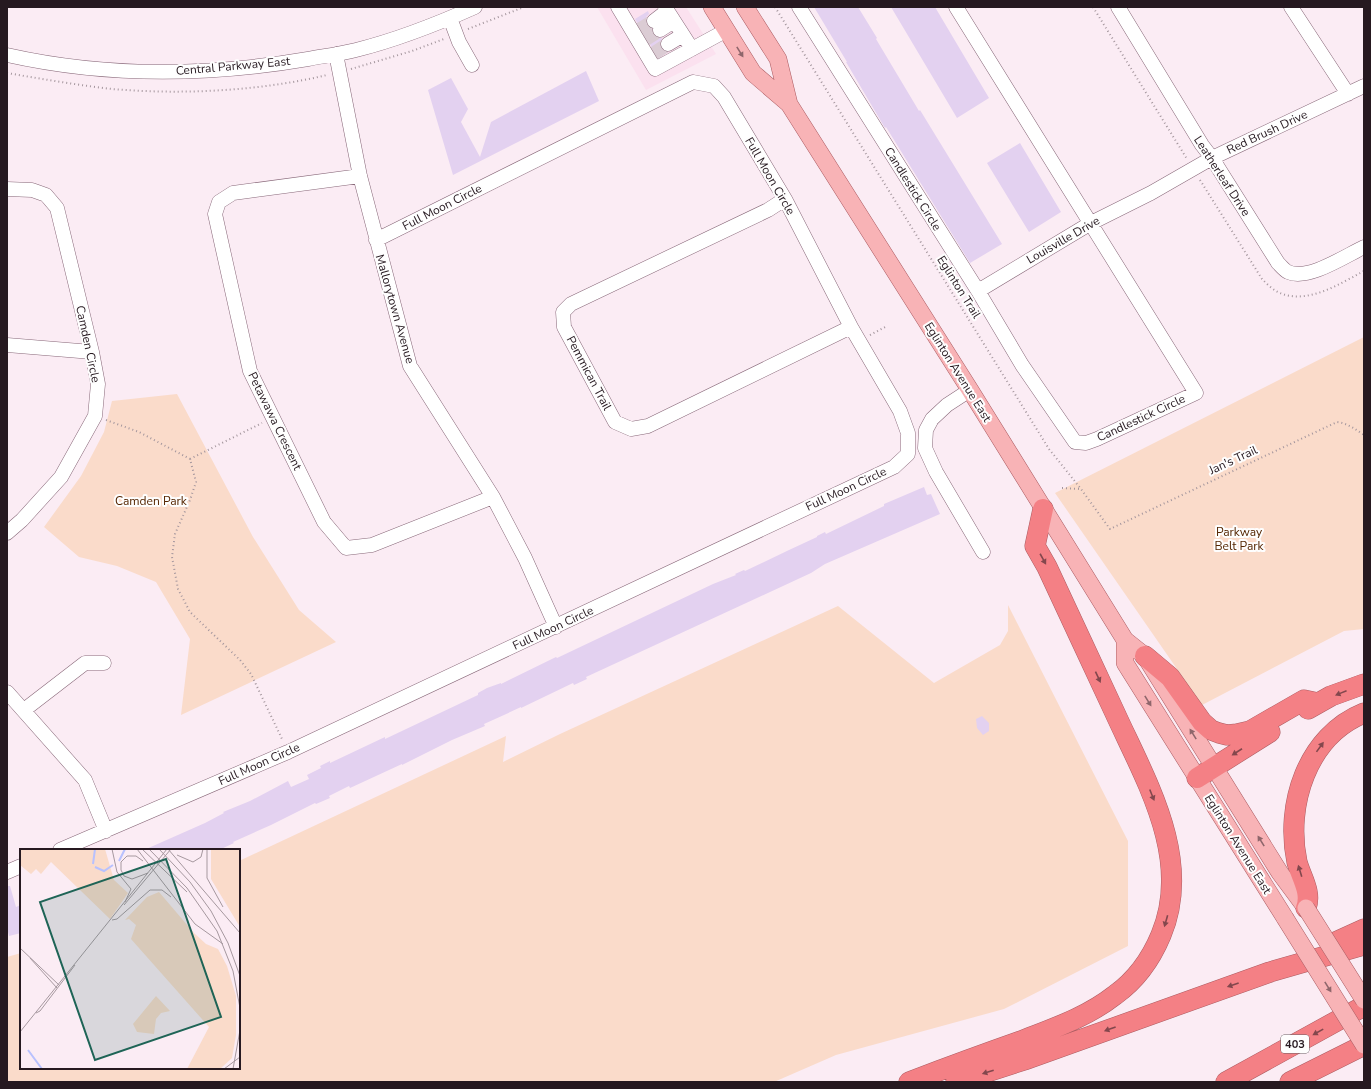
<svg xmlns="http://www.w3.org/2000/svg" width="1371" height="1089" viewBox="0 0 1371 1089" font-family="'Nunito Sans',sans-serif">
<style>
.built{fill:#fbe1ef}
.green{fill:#fadbca}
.building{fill:#e3d1f0}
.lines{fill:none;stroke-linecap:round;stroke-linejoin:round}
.minor-tunnel{stroke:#dbccd4;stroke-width:14;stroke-dasharray:14 7;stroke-linecap:butt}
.minor-casing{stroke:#886879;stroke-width:15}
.major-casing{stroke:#ac5c62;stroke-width:18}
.highway-casing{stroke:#ac5c62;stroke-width:21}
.path{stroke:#a4969d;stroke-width:2;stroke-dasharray:1 3;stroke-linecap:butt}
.minor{stroke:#fff;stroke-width:14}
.major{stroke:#f8b3b6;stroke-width:17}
.highway{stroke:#f48085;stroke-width:20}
.major-bridge-casing{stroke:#ac5c62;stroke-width:18;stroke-linecap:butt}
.major-bridge{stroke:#f8b3b6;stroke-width:17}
.oneway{fill:#8f666b}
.oneway2{fill:#83474d}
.labels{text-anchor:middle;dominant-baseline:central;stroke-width:4;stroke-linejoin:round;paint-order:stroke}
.shield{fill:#fefefe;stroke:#675e63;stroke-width:1}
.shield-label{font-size:11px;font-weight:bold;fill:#261920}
.street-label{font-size:12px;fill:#261920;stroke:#fefefe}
.park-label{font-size:12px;fill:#542501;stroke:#fefefe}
.inset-river{fill:none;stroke:#b8c1fe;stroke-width:2}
.inset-road{fill:none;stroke:#a6989f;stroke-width:1}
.view{fill:#1e6456;fill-opacity:0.15;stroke:#1e6456;stroke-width:2}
.inset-edge{fill:none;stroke:#261920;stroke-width:2}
</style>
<rect width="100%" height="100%" fill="#fbecf4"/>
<path class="built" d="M 597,7 L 686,7 L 716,54 L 646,90 Z"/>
<path class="green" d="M 1364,337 L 1364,629 L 1344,631 L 1202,705 L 1055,493 Z
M 177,394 L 253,537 L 299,610 L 336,642 L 181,715 L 190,639 L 156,582 L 117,566 L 79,557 L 44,527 L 81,476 L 104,432 L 112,401 Z
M 1008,605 L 1128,841 L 1128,946 L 1004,1009 L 836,1055 L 774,1082 L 7,1082 L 7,957 L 21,953 L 21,1068 L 239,1068 L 239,861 L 506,736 L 503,762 L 560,734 L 838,606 L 934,683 L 1000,645 L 1008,631 Z"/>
<path class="building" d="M 814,7 L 858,7 L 877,38 L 876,39 L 919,111 L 920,110 L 1002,244 L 970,263 L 886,127 L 885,128 L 882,123 L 846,62 L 847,62 Z
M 891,7 L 935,7 L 989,98 L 957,118 Z
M 648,11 L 649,14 L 646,17 L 646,22 L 647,26 L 652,29 L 653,34 L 656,37 L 662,38 L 660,44 L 661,48 L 664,51 L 668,52 L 658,58 L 635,19 Z
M 586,71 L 599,101 L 453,175 L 428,90 L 451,78 L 468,109 L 461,122 L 480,157 L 491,122 Z
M 1020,143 L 1061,212 L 1029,232 L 987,163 Z
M 924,487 L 927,495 L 931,494 L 940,514 L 825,564 L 811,573 L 586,677 L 587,679 L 574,685 L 573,683 L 521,708 L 521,707 L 504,715 L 484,724 L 485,726 L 452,740 L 402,765 L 402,764 L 350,788 L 349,786 L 329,796 L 330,798 L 316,804 L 315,803 L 271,825 L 233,842 L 234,843 L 219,850 L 144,850 L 205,823 L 224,813 L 223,812 L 250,801 L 288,781 L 291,787 L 309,779 L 307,775 L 321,768 L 320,766 L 330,761 L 330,763 L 385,737 L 385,739 L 478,695 L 478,693 L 487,688 L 501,683 L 501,684 L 556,657 L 557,658 L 713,584 L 736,575 L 735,574 L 744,570 L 745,571 L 789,550 L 817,537 L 817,536 L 825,532 L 826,534 L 884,506 L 884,504 Z
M 982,716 L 989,723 L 989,731 L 983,735 L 977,728 L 976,719 Z
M 7,886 L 10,886 L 16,907 L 21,905 L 21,933 L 9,936 L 7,928 Z"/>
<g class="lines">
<path class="minor-tunnel" d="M 639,30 L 654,21
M 644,40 L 660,30
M 653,54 L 668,44"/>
<defs>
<path id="minor" d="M 618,7 L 655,69 L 727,30
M 665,7 L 692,49
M 799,7 L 978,291 L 1022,365 L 1075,442 L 1086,443 L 1097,439 L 1196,393 L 956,7
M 1118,7 L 1202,145 L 1212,158 L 1278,263 C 1281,266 1284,270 1288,272 C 1308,281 1345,256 1364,247
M 1291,7 L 1348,94
M 450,18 L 459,42 L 472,65
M 654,21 L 667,11
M 660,30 L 674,21
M 668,44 L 683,35
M 336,54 L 360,176 L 410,366 L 493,497 L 525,558 L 556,627
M 7,55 C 105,77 209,76 308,59 C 324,56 340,54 356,50 C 396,40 437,24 475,7
M 360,176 L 233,193 L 219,202 L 215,214 L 250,371 L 324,522 L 346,548 L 372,545 L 493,497
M 7,189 L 32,190 L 46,195 L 57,208 L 92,352 L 98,384 L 95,416 L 61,477 L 22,520 L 7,533
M 785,199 L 768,210 L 571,304 L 563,312 L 564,327 L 615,422 L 631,429 L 648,426 L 851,327
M 978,291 L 1091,223 L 1151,193 L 1212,158 L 1364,86
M 7,345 L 92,352
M 970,390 L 947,405 L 932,419 L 926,430 L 925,448 L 936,472 L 983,552
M 7,692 L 85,780 L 106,831
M 24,710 L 85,663 L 104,663
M 60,850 L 288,752 L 894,467 L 908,454 L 908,433 L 900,411 L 851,327 L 785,199 L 724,97 L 714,86 L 693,82 L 376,240
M 7,872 L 21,866"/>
<path id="major" d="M 712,7 L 753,73 L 789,104
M 745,7 L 778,59 L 789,104 L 970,390 L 1125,640 L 1145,656 L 1280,873 L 1306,908
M 1125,640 L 1125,663 L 1285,918"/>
<path id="highway" d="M 1145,656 L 1170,677 L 1202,722 L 1211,730 L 1219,733 L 1227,735 L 1237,734 L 1250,731 L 1304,700 L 1318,703
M 1308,709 L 1331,696 L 1364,684
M 1197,778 L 1270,732
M 1306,908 C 1312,892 1301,877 1297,862 C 1285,805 1307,736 1364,713
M 1331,944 L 1364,929
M 909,1082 C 946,1068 984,1054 1021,1041 C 1054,1028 1087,1017 1115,995 C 1136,980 1151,959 1161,935 C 1193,859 1146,781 1115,713 C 1092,664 1070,616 1047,567 L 1035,546 L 1043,509
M 956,1082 L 1024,1060 L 1270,972 L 1364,945
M 1226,1082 L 1364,1006
M 1290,1082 L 1364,1045"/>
</defs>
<use href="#minor" class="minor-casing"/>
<use href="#major" class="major-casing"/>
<use href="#highway" class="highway-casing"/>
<path class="path" d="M 775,7 L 1049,449 L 1081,489 L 1110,529 L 1337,422 C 1347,423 1355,429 1364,435
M 1093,7 L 1187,159
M 468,29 L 524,7
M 351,69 L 412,51 L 444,39
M 7,73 C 42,79 77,85 112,89 C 182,95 260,91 327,75
M 1200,180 L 1262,279 C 1266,283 1271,288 1276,291 C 1305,307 1339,284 1364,271
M 870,335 L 887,326
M 106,420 L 139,432 L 190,459 L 196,482 L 190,500 L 175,534 L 172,557 L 178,589 L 190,612 L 240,660 L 251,674 L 283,741
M 190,459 L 262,423
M 1062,488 L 1081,489"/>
<use href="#minor" class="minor"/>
<use href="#major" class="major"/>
<use href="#highway" class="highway"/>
<defs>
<path id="major-bridge" d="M 1306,908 L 1364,1000
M 1285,918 L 1364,1045"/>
</defs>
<use href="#major-bridge" class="major-bridge-casing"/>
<use href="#major-bridge" class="major-bridge"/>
</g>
<defs><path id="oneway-solid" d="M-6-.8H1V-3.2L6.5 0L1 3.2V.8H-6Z"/></defs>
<g class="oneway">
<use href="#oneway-solid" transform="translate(740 52) rotate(58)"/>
<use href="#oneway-solid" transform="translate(1148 701) rotate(58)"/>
<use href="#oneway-solid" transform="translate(1193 734) rotate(-122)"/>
<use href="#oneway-solid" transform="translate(1261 841) rotate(-122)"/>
<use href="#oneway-solid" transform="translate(1328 987) rotate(58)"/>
</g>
<g class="oneway2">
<use href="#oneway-solid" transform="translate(1043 559) rotate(61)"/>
<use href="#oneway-solid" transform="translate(1098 677) rotate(65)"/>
<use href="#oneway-solid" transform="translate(1341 693) rotate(158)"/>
<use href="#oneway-solid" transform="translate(1320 747) rotate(-54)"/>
<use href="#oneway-solid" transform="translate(1237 752) rotate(147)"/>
<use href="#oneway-solid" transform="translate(1152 795) rotate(68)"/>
<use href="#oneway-solid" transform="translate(1300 871) rotate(-107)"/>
<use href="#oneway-solid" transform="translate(1166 921) rotate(106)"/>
<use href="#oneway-solid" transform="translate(1233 985) rotate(161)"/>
<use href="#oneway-solid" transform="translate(1110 1029) rotate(160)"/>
<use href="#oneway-solid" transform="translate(1318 1032) rotate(151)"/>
<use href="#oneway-solid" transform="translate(988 1072) rotate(162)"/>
</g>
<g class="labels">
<rect class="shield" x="1281" y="1035" width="28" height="18" rx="3"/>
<g class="shield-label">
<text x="1295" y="1044">403</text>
</g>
<g class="street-label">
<text transform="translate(233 66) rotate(-5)">Central Parkway East</text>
<text transform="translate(1267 132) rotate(-25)">Red Brush Drive</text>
<text transform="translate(770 176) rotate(60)">Full Moon Circle</text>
<text transform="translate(1222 176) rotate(57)">Leatherleaf Drive</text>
<text transform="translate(913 189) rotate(58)">Candlestick Circle</text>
<text transform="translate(442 207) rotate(-27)">Full Moon Circle</text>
<text transform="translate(1063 240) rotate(-30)">Louisville Drive</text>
<text transform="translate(959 287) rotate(58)">Eglinton Trail</text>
<text transform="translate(395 309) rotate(74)">Mallorytown Avenue</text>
<text transform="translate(88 344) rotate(78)">Camden Circle</text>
<text transform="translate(958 372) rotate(58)">Eglinton Avenue East</text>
<text transform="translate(589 373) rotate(62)">Pemmican Trail</text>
<text transform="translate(1141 418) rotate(-25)">Candlestick Circle</text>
<text transform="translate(275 421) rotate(64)">Petawawa Crescent</text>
<text transform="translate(1233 460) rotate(-25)">Jan's Trail</text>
<text transform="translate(846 489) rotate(-25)">Full Moon Circle</text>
<text transform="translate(553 628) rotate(-25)">Full Moon Circle</text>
<text transform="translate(259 764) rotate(-24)">Full Moon Circle</text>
<text transform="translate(1238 844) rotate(58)">Eglinton Avenue East</text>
</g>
<g class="park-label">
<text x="151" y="501">Camden Park</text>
<text x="1239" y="532">Parkway<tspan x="1239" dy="14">Belt Park</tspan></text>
</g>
</g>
<g transform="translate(20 849)">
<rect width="220" height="220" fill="#fbecf4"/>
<path d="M 0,0 L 85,0 L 94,31 L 108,44 L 90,70 L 31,13 L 21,25 L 16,20 L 11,25 L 0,16 ZM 191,0 L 220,0 L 220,78 L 191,30 ZM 139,43 L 174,84 L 186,95 L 198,100 L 207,117 L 216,147 L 216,186 L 212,209 L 200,220 L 167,220 L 189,178 L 111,90 L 116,76 L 109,70 L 105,71 L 127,48 ZM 136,147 L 150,162 L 141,164 L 136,170 L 134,185 L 117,183 L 113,175 Z" fill="#fadbca"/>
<path class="inset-river" d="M 99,12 L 105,0M 73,15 L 75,0M 75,18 L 84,22 L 93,16M 8,201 L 22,220"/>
<path class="inset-road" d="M 92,0 L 97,23 L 111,40 L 105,53M 117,0 L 175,75 L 203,95M 122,0 L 167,43M 129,0 L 167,39 L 197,82 L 213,122 L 220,159M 139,0 L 170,33 L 191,62 L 208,94 L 220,127M 148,0 L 220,84M 187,0 L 187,29 L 203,58M 157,6 L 173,13 L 181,8 L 183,0M 123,12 L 116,7 L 107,7 L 101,13 L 101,21 L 104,27 L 112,30 L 128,24M 104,56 L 151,0M 92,71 L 97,70 L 130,41 L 142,41 L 151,48M 0,99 L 39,136M 10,109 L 37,139M 16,164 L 20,162 L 55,116M 0,183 L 147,0M 204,220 L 220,208M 213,220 L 220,181"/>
<path class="view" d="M 146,10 L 201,168 L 75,211 L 20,53 Z"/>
<rect width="220" height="220" class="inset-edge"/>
</g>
<rect width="1371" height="1089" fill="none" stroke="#261920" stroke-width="16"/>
</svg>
